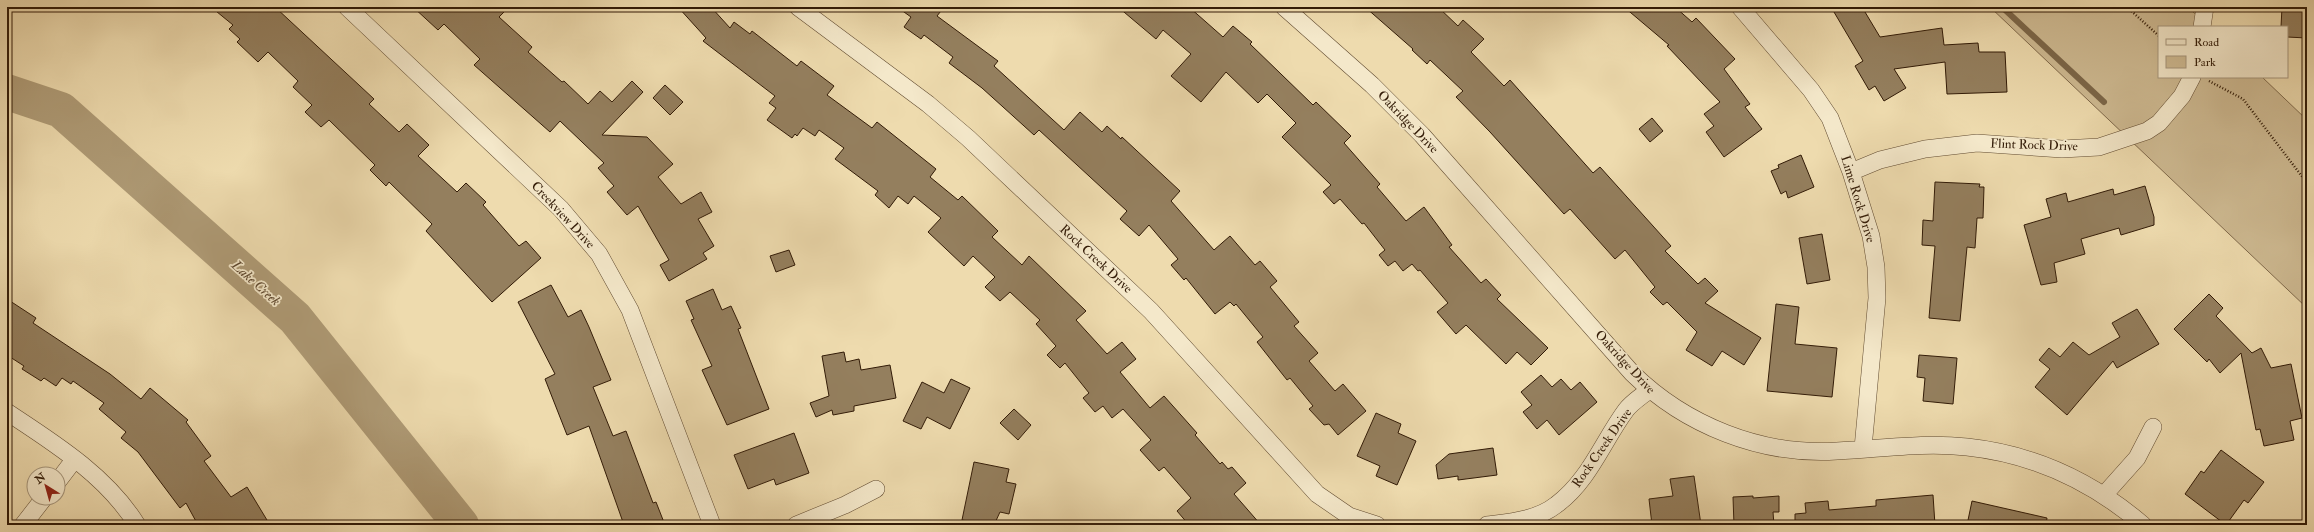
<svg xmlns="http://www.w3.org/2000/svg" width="2314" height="532" viewBox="0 0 2314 532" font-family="'IM FELL Double Pica',serif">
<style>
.green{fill:#ceba92;stroke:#806a4c}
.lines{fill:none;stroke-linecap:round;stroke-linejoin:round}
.stream{stroke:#7c6749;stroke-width:6}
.river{stroke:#ae9a75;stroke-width:36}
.building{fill:#947f5e;stroke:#321b07}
.street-casing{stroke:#614b31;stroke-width:18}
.path{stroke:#321b07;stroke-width:2.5;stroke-dasharray:1 2;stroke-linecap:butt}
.street{stroke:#f4e8ca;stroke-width:17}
.labels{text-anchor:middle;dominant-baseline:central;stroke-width:3.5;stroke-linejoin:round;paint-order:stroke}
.street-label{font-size:13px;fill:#321b07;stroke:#f4e8ca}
.water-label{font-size:14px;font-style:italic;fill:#5d472e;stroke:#f4e8ca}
</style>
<rect width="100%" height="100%" fill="#eedbae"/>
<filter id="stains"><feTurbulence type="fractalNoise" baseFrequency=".005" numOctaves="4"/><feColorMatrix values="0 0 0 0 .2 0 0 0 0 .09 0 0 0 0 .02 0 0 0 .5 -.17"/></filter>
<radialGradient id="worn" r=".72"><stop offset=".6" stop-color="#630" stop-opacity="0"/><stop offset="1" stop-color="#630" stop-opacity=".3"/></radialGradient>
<path class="green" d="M 1990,7 L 2188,7 L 2209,27 L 2159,27 L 2159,77 L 2262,77 L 2307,120 L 2307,308 Z"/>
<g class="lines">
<path class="stream" d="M 2002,7 L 2104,102"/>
<path class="river" d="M 7,92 L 61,110 L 295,318 L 461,525"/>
</g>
<path class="building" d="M 211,7 L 275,7 L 374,99 L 369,104 L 399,132 L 407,124 L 429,145 L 418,156 L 457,192 L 466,183 L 486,202 L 483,205 L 519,246 L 526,241 L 541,258 L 492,302 L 426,231 L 432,224 L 389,182 L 386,186 L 370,170 L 375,165 L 329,120 L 321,127 L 305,112 L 312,105 L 293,87 L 298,81 L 268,52 L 258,62 L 237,42 L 240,39 L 229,29 L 233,25 Z
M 413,7 L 509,7 L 499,17 L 532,47 L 528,52 L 562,82 L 564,81 L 588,104 L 600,91 L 612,102 L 632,81 L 643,92 L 602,135 L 647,137 L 673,164 L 658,177 L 681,204 L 701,192 L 712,212 L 698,219 L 714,246 L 703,253 L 707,259 L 669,281 L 660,265 L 669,260 L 638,206 L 627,215 L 607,192 L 614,186 L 598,168 L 604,163 L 560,121 L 550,132 L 474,65 L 480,59 L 444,24 L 438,30 Z
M 678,7 L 711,7 L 730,28 L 734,22 L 750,34 L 752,31 L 797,66 L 801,61 L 834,86 L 827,95 L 872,128 L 877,122 L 936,169 L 930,177 L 958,200 L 962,196 L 998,231 L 992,237 L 1022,265 L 1029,256 L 1086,311 L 1076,320 L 1107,354 L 1122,342 L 1136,359 L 1120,372 L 1150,408 L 1164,396 L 1197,433 L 1195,435 L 1220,464 L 1222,462 L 1228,469 L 1232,467 L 1246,483 L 1234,494 L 1261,525 L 1189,525 L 1177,511 L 1191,498 L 1164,467 L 1159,471 L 1140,450 L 1151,440 L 1123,409 L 1112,418 L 1103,406 L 1095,412 L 1083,398 L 1089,393 L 1065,363 L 1060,368 L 1047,355 L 1056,346 L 1036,324 L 1040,320 L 1010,292 L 1000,301 L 985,287 L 995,277 L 973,256 L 964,266 L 928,232 L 941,218 L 914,196 L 908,204 L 898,196 L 889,208 L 875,195 L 878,191 L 835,159 L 844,148 L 819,130 L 815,136 L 803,128 L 797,136 L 795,134 L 792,138 L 767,120 L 776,108 L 769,103 L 775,96 L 703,41 L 706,38 Z
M 897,7 L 944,7 L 937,16 L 998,61 L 994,66 L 1064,130 L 1080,112 L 1102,132 L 1107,126 L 1121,139 L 1122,137 L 1180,191 L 1171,201 L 1214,250 L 1230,236 L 1255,265 L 1260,261 L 1277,281 L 1270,287 L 1299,322 L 1294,326 L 1318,353 L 1309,361 L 1335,391 L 1343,384 L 1366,411 L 1338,435 L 1329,424 L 1324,425 L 1309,409 L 1313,406 L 1290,378 L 1287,380 L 1257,342 L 1263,337 L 1236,304 L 1234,306 L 1230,302 L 1215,314 L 1186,278 L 1184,280 L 1171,265 L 1178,259 L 1149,225 L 1139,236 L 1120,219 L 1127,211 L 1039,130 L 1034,135 L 982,88 L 949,63 L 953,57 L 924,35 L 921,39 L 904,27 L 911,17 Z
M 1118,7 L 1189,7 L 1223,37 L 1233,26 L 1252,42 L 1250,44 L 1313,105 L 1316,102 L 1351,136 L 1344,143 L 1380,184 L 1377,187 L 1406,221 L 1424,207 L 1452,245 L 1449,247 L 1481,283 L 1486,279 L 1501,295 L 1497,299 L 1548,348 L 1531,365 L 1517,352 L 1506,364 L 1466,325 L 1456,334 L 1437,312 L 1448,303 L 1420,270 L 1418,271 L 1412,264 L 1403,271 L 1395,261 L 1388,266 L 1379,255 L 1385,250 L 1364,223 L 1362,224 L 1340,199 L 1334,204 L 1323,192 L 1331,185 L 1282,137 L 1296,123 L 1267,94 L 1258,103 L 1226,72 L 1201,102 L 1171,76 L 1191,54 L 1163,30 L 1156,39 Z
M 1365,7 L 1438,7 L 1458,26 L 1463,20 L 1484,39 L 1471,52 L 1504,86 L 1510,80 L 1593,173 L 1600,167 L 1671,246 L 1665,251 L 1698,284 L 1705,278 L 1718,291 L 1705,303 L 1761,338 L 1744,365 L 1722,351 L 1712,366 L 1686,350 L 1697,332 L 1667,302 L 1663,305 L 1650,292 L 1655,287 L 1625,250 L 1615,259 L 1570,209 L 1564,214 L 1490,132 L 1456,97 L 1463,91 L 1430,60 L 1427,64 L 1412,50 L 1413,49 Z
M 1624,7 L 1675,7 L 1692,22 L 1696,18 L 1735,59 L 1724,69 L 1750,104 L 1745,107 L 1762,129 L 1724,157 L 1706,132 L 1714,126 L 1704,114 L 1720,102 L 1667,46 L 1669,45 Z
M 1831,7 L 1862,7 L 1880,37 L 1942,28 L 1944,45 L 1978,43 L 1979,52 L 2005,52 L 2007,92 L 1947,94 L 1945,62 L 1894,69 L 1906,88 L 1884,101 L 1875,86 L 1869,90 L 1855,66 L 1863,61 Z
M 2282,7 L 2307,7 L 2307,38 L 2287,37 L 2287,27 L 2281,27 Z
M 665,85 L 683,102 L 670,115 L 653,98 Z
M 1652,118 L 1663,131 L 1650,142 L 1639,129 Z
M 1801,155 L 1814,187 L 1788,198 L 1786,191 L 1781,194 L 1771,171 L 1779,168 L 1778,165 Z
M 1935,182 L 1980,184 L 1979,187 L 1984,187 L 1983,218 L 1977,218 L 1975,248 L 1967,247 L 1960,321 L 1929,318 L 1935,246 L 1922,245 L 1923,220 L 1933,221 Z
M 2145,186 L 2154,217 L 2154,225 L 2121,235 L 2119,228 L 2081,239 L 2085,254 L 2054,263 L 2057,282 L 2041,285 L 2024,225 L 2051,217 L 2046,199 L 2066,193 L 2068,202 L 2113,189 L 2114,195 Z
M 1822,234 L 1830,280 L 1807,284 L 1799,238 Z
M 789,250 L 795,265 L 776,272 L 770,256 Z
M 551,285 L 568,317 L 581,310 L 589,327 L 611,380 L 593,387 L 613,436 L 626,431 L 653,503 L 656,502 L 665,525 L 624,525 L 589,426 L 567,435 L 545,379 L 555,374 L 518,302 Z
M 713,289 L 722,310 L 731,306 L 741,328 L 738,329 L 769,409 L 727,425 L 702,370 L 712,366 L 691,320 L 694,319 L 686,301 Z
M 2209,294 L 2223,308 L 2216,316 L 2252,353 L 2261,348 L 2271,368 L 2291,364 L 2302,418 L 2290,421 L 2294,440 L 2264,446 L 2260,429 L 2256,430 L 2241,353 L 2220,373 L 2209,359 L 2207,362 L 2174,329 Z
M 7,299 L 36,318 L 33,323 L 110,374 L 141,399 L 150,388 L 188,420 L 186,422 L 211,456 L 204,461 L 231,497 L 247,487 L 270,525 L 198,525 L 186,503 L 180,508 L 138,452 L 121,438 L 126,432 L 99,409 L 104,403 L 73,381 L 71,384 L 62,378 L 56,386 L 44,378 L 41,381 L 22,369 L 24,366 L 7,355 Z
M 1776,304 L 1799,307 L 1795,344 L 1837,348 L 1832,397 L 1767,391 Z
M 2137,309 L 2159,344 L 2117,368 L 2113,361 L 2067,415 L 2035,387 L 2050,369 L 2039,360 L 2049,348 L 2060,357 L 2073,342 L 2089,355 L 2120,337 L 2112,323 Z
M 844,352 L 846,362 L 859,359 L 861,370 L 890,365 L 896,398 L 854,406 L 854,411 L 833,415 L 832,410 L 816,417 L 810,403 L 829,396 L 822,356 Z
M 1919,355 L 1957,358 L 1953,404 L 1923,401 L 1925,378 L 1917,377 Z
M 1541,375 L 1552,387 L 1561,379 L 1571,390 L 1580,382 L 1597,402 L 1559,435 L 1547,420 L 1537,429 L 1523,412 L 1532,405 L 1521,392 Z
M 951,379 L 970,388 L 950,429 L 927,417 L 921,429 L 903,421 L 922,382 L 944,393 Z
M 1014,409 L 1031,425 L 1018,440 L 1000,423 Z
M 1376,413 L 1401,424 L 1398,433 L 1416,441 L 1397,485 L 1376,476 L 1380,466 L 1357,456 Z
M 794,433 L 809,473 L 776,485 L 774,479 L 748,489 L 734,455 Z
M 1493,448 L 1497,475 L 1458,480 L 1458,476 L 1438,479 L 1436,465 L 1449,454 Z
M 2221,450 L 2264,482 L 2248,503 L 2244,500 L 2226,525 L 2185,494 L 2201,471 L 2204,473 Z
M 974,462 L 1009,469 L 1006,482 L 1016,484 L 1009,514 L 1000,512 L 994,525 L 962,520 Z
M 1694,476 L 1701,525 L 1652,525 L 1649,499 L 1673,496 L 1670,479 Z
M 1933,495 L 1935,525 L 1795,525 L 1795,514 L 1806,513 L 1805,503 L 1828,501 L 1829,510 L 1876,506 L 1876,500 Z
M 1753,496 L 1753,498 L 1779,496 L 1779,512 L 1773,512 L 1774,525 L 1734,525 L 1733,497 Z
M 1972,501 L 2047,518 L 2046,525 L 1967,525 Z"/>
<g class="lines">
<defs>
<path id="street" d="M 347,7 L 561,209 L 599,254 L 630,310 L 712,525
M 798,7 L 928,104 L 968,138 L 1151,311 L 1317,494 L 1349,516 L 1377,525
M 1284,7 L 1372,85 L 1422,135 L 1632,373 C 1685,425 1761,456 1837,451 C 1881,449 1923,442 1967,447 C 2033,454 2093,482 2143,525
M 1740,7 L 1811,90 L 1830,118 L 1851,172 L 1871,236 L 1876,267 L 1877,298 L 1863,448
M 2202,27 L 2205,7
M 1851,172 L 1880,160 L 1925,149 L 1977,143 L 2062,149 L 2099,147 L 2147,131 L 2159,123 L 2182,96 L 2192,77
M 7,412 C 54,443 107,476 137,525
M 58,481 L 74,460
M 2104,495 L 2137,458 L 2153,427
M 23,525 L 44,498
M 796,525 L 845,505 L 876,489
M 1487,525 C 1510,522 1537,520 1556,505 C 1589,481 1603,441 1626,410 C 1632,402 1642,396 1649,390"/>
</defs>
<use href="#street" class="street-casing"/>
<path class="path" d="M 2127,7 L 2159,36
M 2209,81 L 2243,99 L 2307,183"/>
<use href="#street" class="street"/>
</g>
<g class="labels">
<g class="street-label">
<text transform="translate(1408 122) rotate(46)">Oakridge Drive</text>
<text transform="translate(2034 145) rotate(2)">Flint Rock Drive</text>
<text transform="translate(1858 199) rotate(73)">Lime Rock Drive</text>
<text transform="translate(563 215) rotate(47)">Creekview Drive</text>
<text transform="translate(1096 259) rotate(43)">Rock Creek Drive</text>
<text transform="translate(1625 362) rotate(47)">Oakridge Drive</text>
<text transform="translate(1602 448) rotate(-55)">Rock Creek Drive</text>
</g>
<g class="water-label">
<text transform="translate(256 283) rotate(42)">Lake Creek</text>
</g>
</g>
<rect width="2314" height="532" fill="none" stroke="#eedbae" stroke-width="24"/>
<rect x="8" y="8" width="2298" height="516" fill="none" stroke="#321b07" stroke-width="2"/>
<rect x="12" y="12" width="2290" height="508" fill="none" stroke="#321b07"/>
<rect x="2158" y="26" width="130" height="52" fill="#f4e8ca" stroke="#a6967c"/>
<rect x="2166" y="39" width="20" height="6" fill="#f4e8ca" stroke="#a6967c"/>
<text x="2194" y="46" font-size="12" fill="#321b07">Road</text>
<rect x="2166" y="56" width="20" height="12" fill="#ceba92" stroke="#a6967c"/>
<text x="2194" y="66" font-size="12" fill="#321b07">Park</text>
<g transform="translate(46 486) rotate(323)"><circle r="19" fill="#f4e8ca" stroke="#a6967c"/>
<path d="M0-3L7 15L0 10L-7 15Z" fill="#8f2418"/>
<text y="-6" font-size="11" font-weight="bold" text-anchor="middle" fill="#321b07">N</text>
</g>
<rect width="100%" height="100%" filter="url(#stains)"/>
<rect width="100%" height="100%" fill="url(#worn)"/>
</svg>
